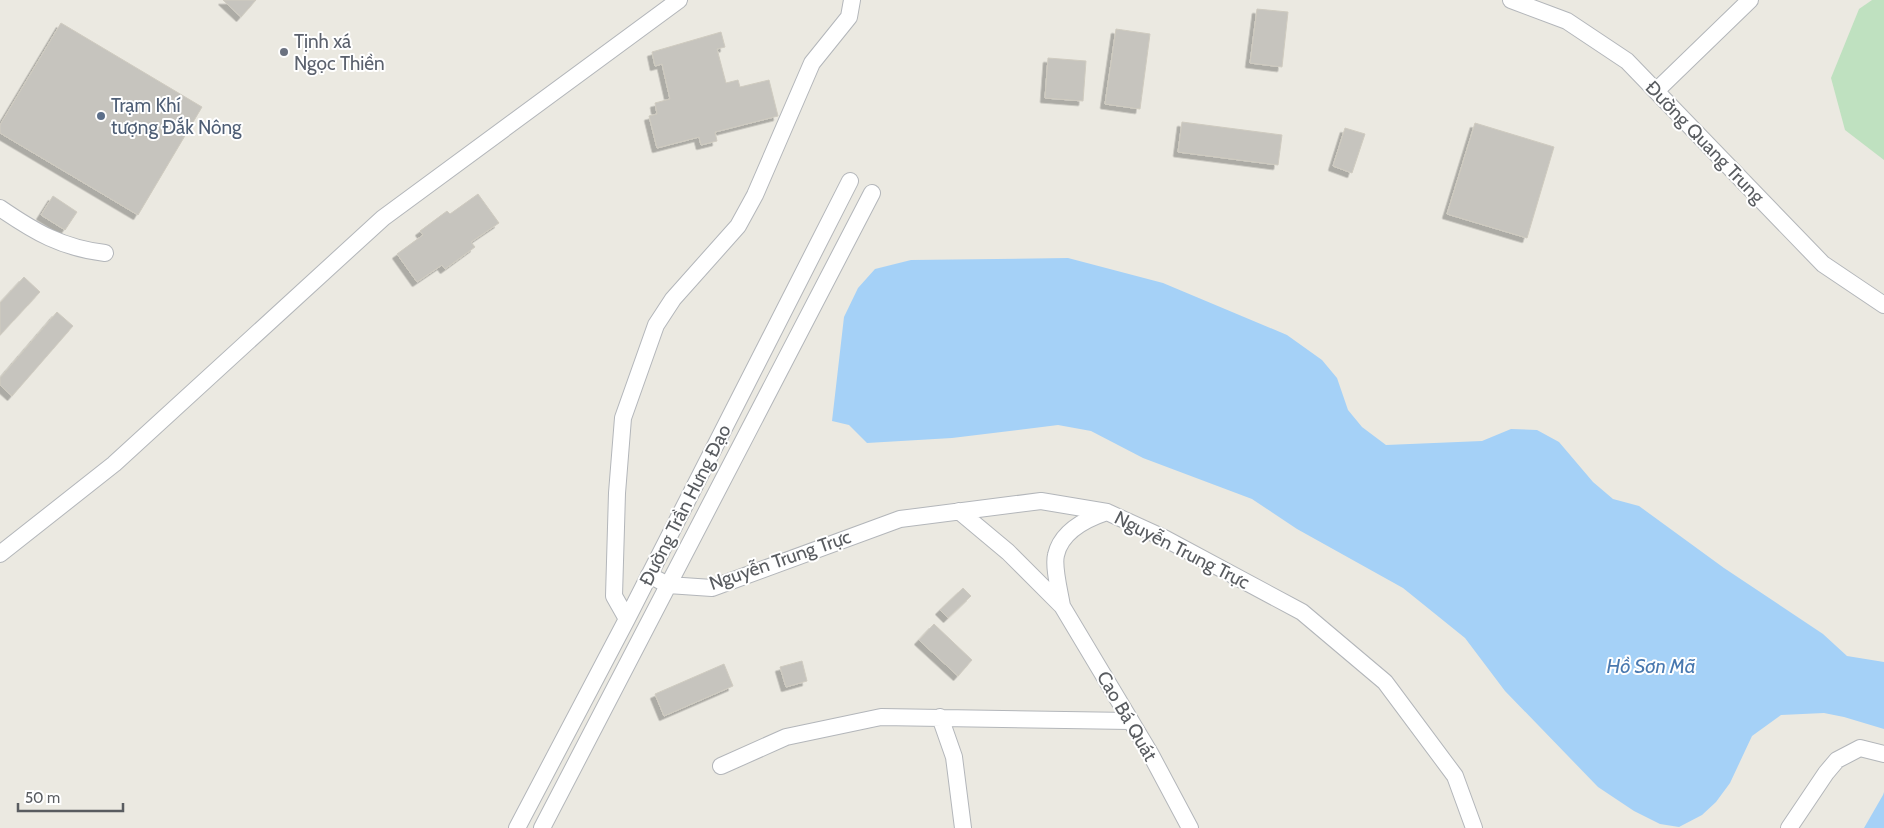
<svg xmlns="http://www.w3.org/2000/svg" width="1884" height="828" viewBox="0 0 1884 828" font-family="Cabin,sans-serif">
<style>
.green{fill:#bfe1c0}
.water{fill:#a5d1f7}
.building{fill:#c6c4be;stroke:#cfcbc0;filter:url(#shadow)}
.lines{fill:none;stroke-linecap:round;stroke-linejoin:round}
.minor-casing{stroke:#b3b6ba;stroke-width:18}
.minor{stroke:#fff;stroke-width:16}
.worship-dot{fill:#6b7280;stroke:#fff;stroke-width:2}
.service-dot{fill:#5c6f8a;stroke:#fff;stroke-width:2}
.labels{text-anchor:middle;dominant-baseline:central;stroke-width:4;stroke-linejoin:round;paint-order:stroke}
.worship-label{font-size:19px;fill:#5b616d;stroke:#fff;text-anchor:start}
.service-label{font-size:19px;fill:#4e5e75;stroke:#fff;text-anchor:start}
.street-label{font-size:19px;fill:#595c60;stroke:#fff}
.water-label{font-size:20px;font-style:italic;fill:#4878af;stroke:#fff}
</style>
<defs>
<filter id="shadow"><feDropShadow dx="-4.5" dy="4.5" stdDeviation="0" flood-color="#0004"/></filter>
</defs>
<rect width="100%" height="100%" fill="#ebe9e1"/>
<path class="green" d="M 1872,0 L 1884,0 L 1884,160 L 1845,130 L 1831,78 L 1859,9 Z"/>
<path class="water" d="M 1068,258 L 1163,283 L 1287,335 L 1322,360 L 1337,378 L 1348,410 L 1362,427 L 1386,445 L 1482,441 L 1511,429 L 1537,430 L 1559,442 L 1593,482 L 1613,499 L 1639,506 L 1724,568 L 1823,634 L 1847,656 L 1884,662 L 1884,729 L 1844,717 L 1824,713 L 1781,715 L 1752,736 L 1730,783 L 1716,802 L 1702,815 L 1679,827 L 1660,824 L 1634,811 L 1598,787 L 1505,691 L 1465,638 L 1403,588 L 1297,529 L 1252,499 L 1143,458 L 1091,431 L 1058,425 L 952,438 L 867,443 L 849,425 L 832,421 L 844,317 L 858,288 L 875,269 L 911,260 Z
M 1884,792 L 1884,828 L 1864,828 L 1883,795 Z"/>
<path class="building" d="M 223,0 L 256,0 L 241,17 Z
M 1257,9 L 1288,12 L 1282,67 L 1250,63 Z
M 61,23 L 202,107 L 138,215 L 0,133 L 0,125 Z
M 1116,29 L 1150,34 L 1140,109 L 1105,104 Z
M 721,32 L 725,47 L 717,49 L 726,83 L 738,80 L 740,87 L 769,80 L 778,116 L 715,132 L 717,141 L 701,145 L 699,137 L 657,148 L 649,116 L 657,114 L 655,103 L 670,99 L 662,64 L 655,66 L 652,52 Z
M 1048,58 L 1086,61 L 1083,101 L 1045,98 Z
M 1182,122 L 1282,135 L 1278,165 L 1178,152 Z
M 1475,123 L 1554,147 L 1527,238 L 1447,214 Z
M 1345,128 L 1365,134 L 1352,173 L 1333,166 Z
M 478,194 L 499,223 L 471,242 L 475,247 L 445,269 L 442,265 L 417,282 L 397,254 L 423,235 L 420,231 L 447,211 L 450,214 Z
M 53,196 L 77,212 L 65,230 L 41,215 Z
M 24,277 L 40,292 L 0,335 L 0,303 Z
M 57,312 L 73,326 L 12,396 L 0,385 L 0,378 Z
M 963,588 L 971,596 L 948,618 L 940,610 Z
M 934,624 L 972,660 L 958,676 L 919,640 Z
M 802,661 L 807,681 L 786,687 L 780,667 Z
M 724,664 L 733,686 L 664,716 L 655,694 Z"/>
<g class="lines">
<defs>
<path id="minor" d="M 1511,0 L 1567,21 L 1627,61 L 1823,264 L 1884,305
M 1656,91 L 1750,0
M 0,208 C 35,232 62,248 105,253
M 959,511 L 1008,552 L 1062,606 L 1150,753 L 1190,828
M 0,554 L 114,464 L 383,218 L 679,0
M 649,575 L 668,585 L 712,588 L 900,519 L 1041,501 L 1107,512 L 1164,538 L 1302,612 L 1385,682 L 1455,776 L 1474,828
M 1062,606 C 1060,593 1053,567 1056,555 C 1061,532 1086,519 1107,512
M 627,619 L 614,596 L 617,493 L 623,418 L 656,325 L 673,299 L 738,226 L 755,195 L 812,63 L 849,17 L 852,0
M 940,717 L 954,757 L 963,828
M 721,766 L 786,737 L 881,717 L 1130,721
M 517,828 L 627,619 L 850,181
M 542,828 L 872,193
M 1789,828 L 1826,773 L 1837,760 L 1860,748 L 1884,754"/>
</defs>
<use href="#minor" class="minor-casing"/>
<use href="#minor" class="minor"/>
</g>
<circle class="worship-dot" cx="284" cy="52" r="5"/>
<circle class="service-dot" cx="101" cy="116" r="5"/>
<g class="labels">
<g class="worship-label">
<text x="294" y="41">Tịnh xá<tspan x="294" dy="22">Ngọc Thiền</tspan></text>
</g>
<g class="service-label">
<text x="111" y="105">Trạm Khí<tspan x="111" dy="22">tượng Đắk Nông</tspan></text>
</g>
<g class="street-label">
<text transform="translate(1705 142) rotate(46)">Đường Quang Trung</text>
<text transform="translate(685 505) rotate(-63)">Đường Trần Hưng Đạo</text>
<text transform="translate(1182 550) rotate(27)">Nguyễn Trung Trực</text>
<text transform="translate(780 560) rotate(-19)">Nguyễn Trung Trực</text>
<text transform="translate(1127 716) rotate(60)">Cao Bá Quát</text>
</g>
<g class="water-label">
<text x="1651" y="666">Hồ Sơn Mã</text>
</g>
</g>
<path d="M18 803v8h105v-8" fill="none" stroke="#595c60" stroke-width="2.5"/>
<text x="25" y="803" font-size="15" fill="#595c60" stroke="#ffffff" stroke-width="4" paint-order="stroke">50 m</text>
</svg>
